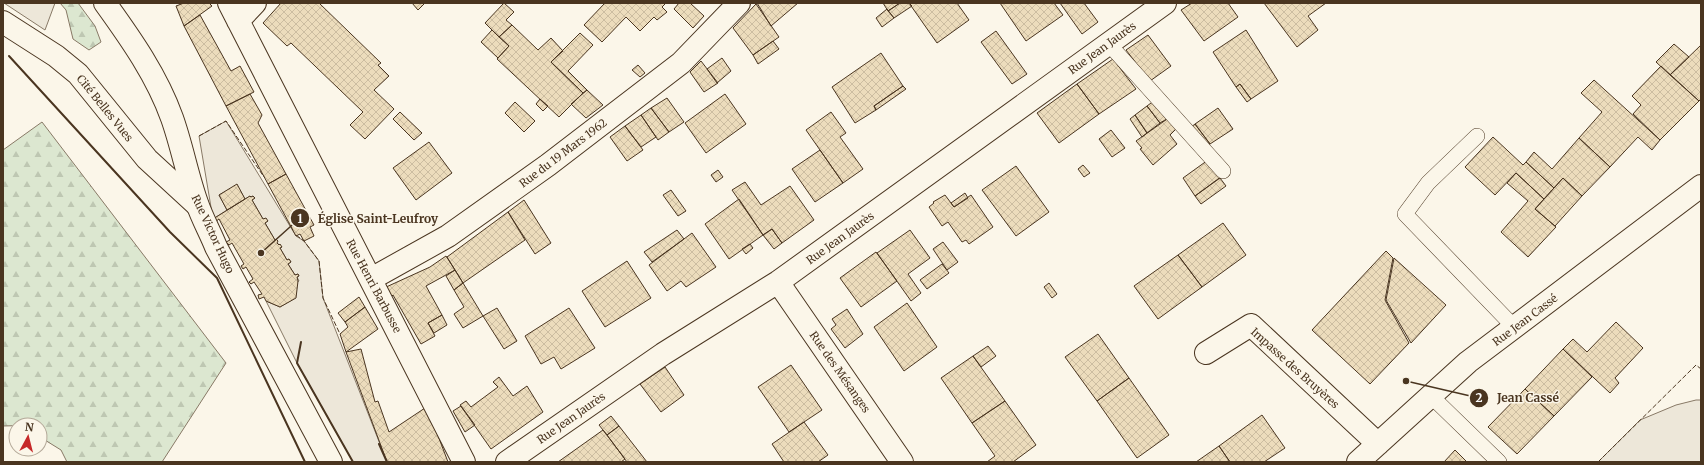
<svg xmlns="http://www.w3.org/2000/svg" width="1704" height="465" viewBox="0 0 1704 465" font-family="Merriweather,serif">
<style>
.forest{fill:url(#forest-firs);stroke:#887966}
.parking{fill:#ede7d9;stroke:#887966}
.building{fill:url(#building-cross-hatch);stroke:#4a3520}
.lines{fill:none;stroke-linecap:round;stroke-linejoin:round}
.service-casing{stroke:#4a3520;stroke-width:16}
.minor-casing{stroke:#4a3520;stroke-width:24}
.tertiary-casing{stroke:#4a3520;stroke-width:24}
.service{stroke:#fbf6e9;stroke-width:15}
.minor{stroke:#fbf6e9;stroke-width:22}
.tertiary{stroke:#fbf6e9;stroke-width:22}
.fence{stroke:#4a3520;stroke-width:1;stroke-dasharray:5 2;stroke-linecap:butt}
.wall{stroke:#4a3520;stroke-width:2}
.labels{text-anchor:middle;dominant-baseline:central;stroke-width:3;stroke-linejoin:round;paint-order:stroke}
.street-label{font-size:11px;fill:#4a3520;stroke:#fbf6e9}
.leader{fill:none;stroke:#4a3520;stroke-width:1.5}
.callout-dot{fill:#4a3520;stroke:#fbf6e9;stroke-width:1.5}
.mark-label{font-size:12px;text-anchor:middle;font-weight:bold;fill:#fff}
.callout-label{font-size:12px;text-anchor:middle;font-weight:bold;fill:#4a3520;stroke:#fbf6e9;stroke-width:3;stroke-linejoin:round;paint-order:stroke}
</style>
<defs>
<pattern id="forest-firs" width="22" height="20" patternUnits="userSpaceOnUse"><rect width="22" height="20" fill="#dce7d0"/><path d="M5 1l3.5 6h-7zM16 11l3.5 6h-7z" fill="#bec7b2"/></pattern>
<pattern id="building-cross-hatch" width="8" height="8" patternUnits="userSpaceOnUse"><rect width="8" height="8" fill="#ecdcbc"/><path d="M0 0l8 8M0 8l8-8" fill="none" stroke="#ccbda1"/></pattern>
</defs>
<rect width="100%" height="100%" fill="#fbf6e9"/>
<path class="forest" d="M 60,3 L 78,3 L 95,26 L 101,42 L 89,50 L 73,39 L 66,10 Z
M 42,122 L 226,363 L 162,462 L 67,462 L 61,450 L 40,437 L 40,425 L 3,426 L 3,150 Z"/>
<path class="parking" d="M 4,3 L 55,3 L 45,30 Z
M 226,121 L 296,236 L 304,241 L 319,261 L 323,298 L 387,462 L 353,462 L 297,363 L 266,301 L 280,307 L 295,298 L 297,282 L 299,281 L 297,277 L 299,276 L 298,274 L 295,275 L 288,264 L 291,262 L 289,259 L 287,260 L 280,248 L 282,247 L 276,242 L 278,241 L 275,240 L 265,223 L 268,221 L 263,219 L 252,200 L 255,198 L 253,196 L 251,197 L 250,196 L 245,199 L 237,185 L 219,195 L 227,210 L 213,219 L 199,136 Z
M 1696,400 L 1701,400 L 1701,462 L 1598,462 L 1640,420 L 1676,405 Z"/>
<path class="building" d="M 184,3 L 209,3 L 212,6 L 184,26 L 176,6 Z
M 281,3 L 319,3 L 381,63 L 378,65 L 389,76 L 374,90 L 394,109 L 365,139 L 350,125 L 363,112 L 291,43 L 287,46 L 263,23 Z
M 412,3 L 425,3 L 418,10 Z
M 504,3 L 514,12 L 506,20 L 512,25 L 499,37 L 485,23 Z
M 605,3 L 666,3 L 662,7 L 667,12 L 657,20 L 654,17 L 640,31 L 626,17 L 602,42 L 584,25 Z
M 679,3 L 690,3 L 704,16 L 693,28 L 674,9 Z
M 757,3 L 798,3 L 771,26 Z
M 883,3 L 900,3 L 888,11 Z
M 900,3 L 909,3 L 912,6 L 894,18 L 888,11 Z
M 909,3 L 957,3 L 969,20 L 937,43 Z
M 1000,3 L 1054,3 L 1063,15 L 1026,41 Z
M 1060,3 L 1084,3 L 1098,22 L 1082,34 Z
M 1192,3 L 1228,3 L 1238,17 L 1204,41 L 1181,10 Z
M 1264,3 L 1326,3 L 1308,16 L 1318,30 L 1297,47 Z
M 756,4 L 779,37 L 753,55 L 733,28 Z
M 887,9 L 894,18 L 882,27 L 876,18 Z
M 200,15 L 231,71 L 240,66 L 254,92 L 226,106 L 184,26 Z
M 512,25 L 538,50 L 551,38 L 563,51 L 551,62 L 583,93 L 559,117 L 497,59 L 509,46 L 499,37 Z
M 492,30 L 509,46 L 498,58 L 481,42 Z
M 1246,30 L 1278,81 L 1251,99 L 1240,84 L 1236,87 L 1213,52 Z
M 996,31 L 1027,74 L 1012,84 L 981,42 Z
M 580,33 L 593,45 L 568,71 L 587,90 L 583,93 L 551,62 Z
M 1148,35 L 1171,66 L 1150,81 L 1126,50 Z
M 773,41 L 779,49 L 758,64 L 753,55 Z
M 1674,44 L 1689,57 L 1670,75 L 1656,62 Z
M 1701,45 L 1701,99 L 1699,101 L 1670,75 Z
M 881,53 L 903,86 L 874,106 L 876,110 L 855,123 L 832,87 Z
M 722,58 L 731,71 L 717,83 L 707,69 Z
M 1113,59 L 1136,89 L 1099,114 L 1077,84 Z
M 701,61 L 718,83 L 704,92 L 690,72 Z
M 638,65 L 645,73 L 640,77 L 632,70 Z
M 1661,66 L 1699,101 L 1660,140 L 1633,114 L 1641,105 L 1632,96 Z
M 1594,80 L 1660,140 L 1652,150 L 1638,137 L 1610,167 L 1579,138 L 1602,112 L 1581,93 Z
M 1077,84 L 1099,114 L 1059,143 L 1037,113 Z
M 1240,84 L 1251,99 L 1247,102 L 1236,87 Z
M 903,86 L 906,89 L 876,110 L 874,106 Z
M 587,90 L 603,105 L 586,118 L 571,104 Z
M 250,94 L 262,115 L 258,123 L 286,174 L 268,184 L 226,106 Z
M 725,94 L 746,124 L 706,153 L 685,123 Z
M 667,98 L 684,122 L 669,132 L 651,108 Z
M 540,99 L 548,106 L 543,111 L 536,104 Z
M 1155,100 L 1170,117 L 1160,123 L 1147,106 Z
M 515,102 L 535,121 L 524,132 L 505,113 Z
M 1147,106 L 1160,123 L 1147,133 L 1135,115 Z
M 651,108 L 669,132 L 658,140 L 641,115 Z
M 1218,108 L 1233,129 L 1210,144 L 1195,124 Z
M 400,112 L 422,133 L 414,140 L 393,119 Z
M 831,112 L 846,133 L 840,137 L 863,169 L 843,183 L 806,130 Z
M 641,115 L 656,137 L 641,147 L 625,126 Z
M 1135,115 L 1147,133 L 1142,137 L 1130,119 Z
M 1170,117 L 1178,127 L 1170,135 L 1177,144 L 1153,165 L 1140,149 L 1142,148 L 1136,141 Z
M 1195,124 L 1210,144 L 1206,148 L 1190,128 Z
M 625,126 L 643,150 L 627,161 L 610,137 Z
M 1111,130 L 1125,148 L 1112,157 L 1099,139 Z
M 1493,137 L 1523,165 L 1526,162 L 1554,188 L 1544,199 L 1516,173 L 1495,195 L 1465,167 Z
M 1579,138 L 1610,167 L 1582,196 L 1563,178 L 1554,188 L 1526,162 L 1534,152 L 1552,169 Z
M 429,142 L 452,173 L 416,200 L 393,168 Z
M 820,150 L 843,183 L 815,202 L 792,169 Z
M 1208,160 L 1222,176 L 1195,196 L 1183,178 Z
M 1083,165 L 1090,173 L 1084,177 L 1078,169 Z
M 1016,166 L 1049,212 L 1016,236 L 982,190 Z
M 718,170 L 723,177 L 716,182 L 711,175 Z
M 1516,173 L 1544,199 L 1535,209 L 1556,227 L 1528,257 L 1501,232 L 1528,201 L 1507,183 Z
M 286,174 L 314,225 L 310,227 L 314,236 L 304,241 L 300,234 L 296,236 L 268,184 Z
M 1220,178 L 1226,186 L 1201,204 L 1195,196 Z
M 1563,178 L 1582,196 L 1555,226 L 1535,209 Z
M 745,182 L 761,205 L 790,186 L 814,220 L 782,243 L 772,229 L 763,235 L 732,190 Z
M 237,184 L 245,199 L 227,210 L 219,195 Z
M 671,190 L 686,211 L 678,216 L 663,195 Z
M 965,193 L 968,198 L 954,207 L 951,203 Z
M 945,195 L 954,207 L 971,195 L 993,227 L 969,244 L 966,240 L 962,242 L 948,222 L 942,226 L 929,207 L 934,203 L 933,202 Z
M 250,196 L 251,197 L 253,196 L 255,198 L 252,200 L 263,219 L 266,218 L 268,221 L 265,223 L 275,240 L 276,239 L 278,241 L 277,243 L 279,245 L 280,244 L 282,247 L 280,248 L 287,260 L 289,259 L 291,262 L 288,264 L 295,275 L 298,274 L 299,276 L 297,277 L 298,281 L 296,298 L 280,307 L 266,301 L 264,297 L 259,299 L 258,295 L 262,294 L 254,282 L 251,284 L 249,282 L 253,279 L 246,267 L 243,269 L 241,266 L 244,264 L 232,243 L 229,245 L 226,242 L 230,240 L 219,219 L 215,222 L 213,219 Z
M 739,199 L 763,235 L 729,259 L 705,224 Z
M 524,200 L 551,243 L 535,254 L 508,212 Z
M 508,212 L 525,240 L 463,283 L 447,257 Z
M 1223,223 L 1246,255 L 1202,287 L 1178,255 Z
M 772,229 L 782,243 L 774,249 L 763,235 Z
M 677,230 L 684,239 L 652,262 L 644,252 Z
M 910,230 L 930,258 L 908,274 L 921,293 L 911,301 L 877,253 Z
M 692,233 L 716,267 L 686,287 L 681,281 L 667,291 L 649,265 Z
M 943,242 L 958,262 L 947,270 L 933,249 Z
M 750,244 L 753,248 L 746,254 L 742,249 Z
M 1386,251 L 1393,258 L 1385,300 L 1409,343 L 1370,384 L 1312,330 Z
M 876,252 L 897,281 L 861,307 L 840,278 Z
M 1178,255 L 1202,287 L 1158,319 L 1134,286 Z
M 446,256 L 455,270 L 426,286 L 442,315 L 428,323 L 435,336 L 421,344 L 393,295 L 390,298 L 384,288 L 430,267 Z
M 1394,258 L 1446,305 L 1411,343 L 1386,300 Z
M 627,261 L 651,298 L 605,327 L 582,291 Z
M 942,264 L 949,273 L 927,289 L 920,280 Z
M 455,270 L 463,283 L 454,290 L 446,276 Z
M 463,283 L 483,316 L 463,328 L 454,314 L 464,307 L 454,290 Z
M 1049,283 L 1057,294 L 1052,298 L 1044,287 Z
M 359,297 L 365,307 L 345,322 L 338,313 Z
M 907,303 L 937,347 L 904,371 L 874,327 Z
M 365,307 L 378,329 L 346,352 L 340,334 L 348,327 L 345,322 Z
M 497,308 L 517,341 L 504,349 L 483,316 Z
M 569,308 L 595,348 L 561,369 L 554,357 L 541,364 L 525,336 Z
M 847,309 L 863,334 L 845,348 L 831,329 L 836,325 L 832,319 Z
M 442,315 L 447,325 L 434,333 L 428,323 Z
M 1616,322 L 1643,348 L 1615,378 L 1619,383 L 1610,393 L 1563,349 L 1573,339 L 1587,352 Z
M 1098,334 L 1129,378 L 1097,401 L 1065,357 Z
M 988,346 L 996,356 L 981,367 L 973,356 Z
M 361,349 L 375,402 L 378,401 L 389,432 L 425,408 L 437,433 L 448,462 L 387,462 L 346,352 Z
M 1563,349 L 1592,377 L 1554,416 L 1525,389 Z
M 973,356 L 1005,401 L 972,423 L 941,378 Z
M 791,365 L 822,410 L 789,432 L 758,387 Z
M 665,367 L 684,395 L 661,412 L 640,384 Z
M 499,377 L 513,396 L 527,386 L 543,412 L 491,449 L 460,405 L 466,401 L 471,407 L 498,387 L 493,382 Z
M 1129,378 L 1169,435 L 1137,458 L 1097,401 Z
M 1525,389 L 1554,416 L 1517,454 L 1488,427 Z
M 1005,401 L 1036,445 L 1013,462 L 987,462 L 995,456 L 972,423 Z
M 461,406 L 475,425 L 465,432 L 453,411 Z
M 1262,415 L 1285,448 L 1264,462 L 1230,462 L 1219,446 Z
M 611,416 L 619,426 L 607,435 L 599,425 Z
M 804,422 L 828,455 L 818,462 L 784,462 L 772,444 Z
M 619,426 L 647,462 L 627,462 L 607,435 Z
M 603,430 L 625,459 L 621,462 L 558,462 Z
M 1219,446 L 1230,462 L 1196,462 Z
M 1455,450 L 1467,462 L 1444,462 Z"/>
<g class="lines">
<defs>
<path id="service" d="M 1108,43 L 1223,171
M 1477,136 L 1428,183 L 1405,214 L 1515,328
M 1431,396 L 1499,462"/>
<path id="minor" d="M 229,3 L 464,462
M 238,21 L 255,3
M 3,22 L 56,56 L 78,74 L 147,159 L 197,205
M 371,279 L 448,236 L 548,165 L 681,63 L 739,3
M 778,282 L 902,462
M 1206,353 L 1251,325 L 1378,444
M 507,462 L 663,354 L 778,282 L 1165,3
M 1358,462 L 1468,362 L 1701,186"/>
<path id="tertiary" d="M 105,3 C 131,39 157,76 172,118 C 182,146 187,175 197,203 C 202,218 210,232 216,247 L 331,462"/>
</defs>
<use href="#service" class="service-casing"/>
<use href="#minor" class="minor-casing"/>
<use href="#tertiary" class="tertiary-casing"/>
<use href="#service" class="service"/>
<use href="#minor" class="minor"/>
<use href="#tertiary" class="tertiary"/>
<path class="fence" d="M 199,136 L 226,121 L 264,177
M 296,235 L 304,241 L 319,261 L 323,298 L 340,334
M 1598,462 L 1696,365 L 1701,369"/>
<path class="wall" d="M 9,56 L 170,232 L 217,278 L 305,462
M 301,342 L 297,363 L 353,462
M 379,444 L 387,462"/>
</g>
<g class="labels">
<g class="street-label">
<text transform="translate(1102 48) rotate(-36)">Rue Jean Jaurès</text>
<text transform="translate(105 108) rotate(51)">Cité Belles Vues</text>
<text transform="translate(563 153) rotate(-37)">Rue du 19 Mars 1962</text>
<text transform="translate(213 234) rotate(65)">Rue Victor Hugo</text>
<text transform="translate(840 238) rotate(-36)">Rue Jean Jaurès</text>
<text transform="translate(374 286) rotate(62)">Rue Henri Barbusse</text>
<text transform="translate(1525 320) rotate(-37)">Rue Jean Cassé</text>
<text transform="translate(1295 368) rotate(42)">Impasse des Bruyères</text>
<text transform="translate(840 372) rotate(55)">Rue des Mésanges</text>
<text transform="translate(571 418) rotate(-35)">Rue Jean Jaurès</text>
</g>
</g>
<path class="leader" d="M261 253L300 218M1406 381L1479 398"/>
<g class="callout-dot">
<circle cx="261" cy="253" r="4"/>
<circle cx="1406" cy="381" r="4"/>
<circle cx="300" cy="218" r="10"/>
<circle cx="1479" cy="398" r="10"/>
</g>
<g class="mark-label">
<text x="300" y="223">1</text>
<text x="1479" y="402">2</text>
</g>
<g class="callout-label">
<text x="378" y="223">Église Saint-Leufroy</text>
<text x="1528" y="402">Jean Cassé</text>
</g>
<rect width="1704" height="465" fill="none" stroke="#4a3520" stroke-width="8"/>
<g transform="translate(28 437) rotate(7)"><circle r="19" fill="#fbf6e9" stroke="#b4a999"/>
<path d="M0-3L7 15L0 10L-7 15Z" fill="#c62828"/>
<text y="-6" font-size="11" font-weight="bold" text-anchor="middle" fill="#4a3520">N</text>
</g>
</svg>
